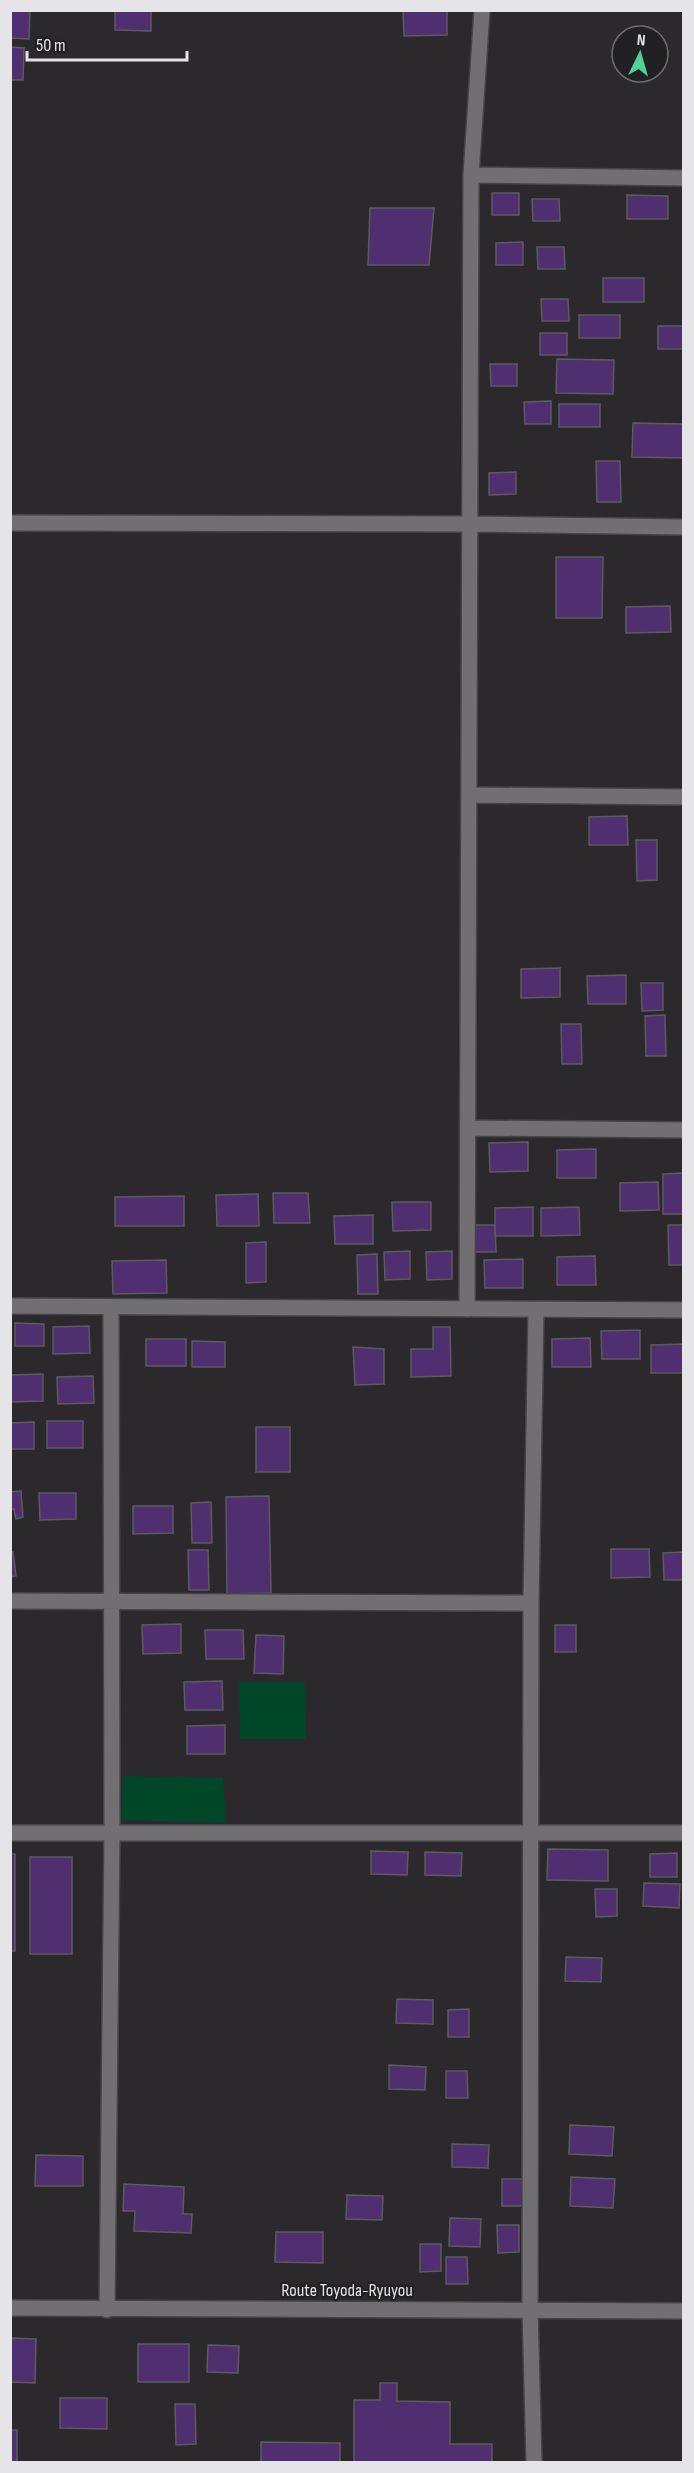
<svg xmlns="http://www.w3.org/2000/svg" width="694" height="2473" viewBox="0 0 694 2473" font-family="'Sofia Sans Condensed',sans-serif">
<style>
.green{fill:#00472a}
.building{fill:#4f2f6f;stroke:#5d5b5f;stroke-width:1.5}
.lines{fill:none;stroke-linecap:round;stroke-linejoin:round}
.street-casing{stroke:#454446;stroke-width:18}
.secondary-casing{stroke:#454446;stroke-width:18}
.street{stroke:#716f72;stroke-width:15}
.secondary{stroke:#716f72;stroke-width:15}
.labels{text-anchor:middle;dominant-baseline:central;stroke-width:4.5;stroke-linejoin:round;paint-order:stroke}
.street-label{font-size:18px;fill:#e5e4e6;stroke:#212022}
</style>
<rect width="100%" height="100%" fill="#2b292c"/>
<path class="green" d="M 239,1682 L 305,1682 L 306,1739 L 240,1739 Z
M 123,1776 L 223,1778 L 226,1823 L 121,1820 Z"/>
<path class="building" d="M 10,10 L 30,10 L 29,39 L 10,38 Z
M 115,10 L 151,10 L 151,31 L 115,30 Z
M 403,10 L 447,10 L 447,35 L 404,36 Z
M 10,47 L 24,48 L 23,80 L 10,80 Z
M 492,193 L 519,193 L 519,215 L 492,215 Z
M 627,195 L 668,196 L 668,219 L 627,219 Z
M 532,199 L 559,199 L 560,221 L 533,221 Z
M 370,208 L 434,208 L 429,265 L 368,265 Z
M 523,242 L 523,265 L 496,265 L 496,243 Z
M 537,247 L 564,247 L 565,269 L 538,269 Z
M 603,278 L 644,278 L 644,302 L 603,302 Z
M 541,299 L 568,299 L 569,321 L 542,321 Z
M 579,315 L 620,315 L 620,338 L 579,338 Z
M 658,326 L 684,326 L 684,349 L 658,349 Z
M 540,333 L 567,333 L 567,355 L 540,355 Z
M 557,359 L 614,360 L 613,394 L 556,393 Z
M 490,364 L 517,364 L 517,386 L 491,386 Z
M 551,401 L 551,424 L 525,424 L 524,402 Z
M 559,404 L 600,404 L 600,427 L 559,427 Z
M 633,423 L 684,424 L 684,458 L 632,457 Z
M 596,461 L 620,461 L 621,502 L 597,502 Z
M 516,472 L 516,494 L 489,495 L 489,473 Z
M 556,557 L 603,557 L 602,618 L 556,618 Z
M 670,606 L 671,632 L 626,633 L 626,607 Z
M 627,816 L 628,845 L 589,845 L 589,817 Z
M 636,840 L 657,840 L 657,880 L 637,881 Z
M 560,968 L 560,997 L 521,998 L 521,969 Z
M 626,975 L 626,1004 L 588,1004 L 587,976 Z
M 641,983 L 663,983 L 663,1010 L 642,1011 Z
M 665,1015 L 666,1056 L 646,1056 L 645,1016 Z
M 561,1024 L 581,1024 L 582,1064 L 562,1064 Z
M 528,1142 L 528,1171 L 490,1172 L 489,1143 Z
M 596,1149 L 596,1178 L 557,1178 L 557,1150 Z
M 683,1173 L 684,1214 L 663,1214 L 663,1174 Z
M 658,1182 L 659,1210 L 620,1211 L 620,1183 Z
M 273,1193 L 308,1193 L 310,1223 L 274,1223 Z
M 258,1194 L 259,1226 L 217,1226 L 216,1195 Z
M 184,1196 L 184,1226 L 115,1226 L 115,1197 Z
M 392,1202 L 431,1202 L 431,1230 L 393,1231 Z
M 533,1207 L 533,1236 L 495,1236 L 495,1208 Z
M 579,1207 L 580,1235 L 541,1236 L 541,1208 Z
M 373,1215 L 373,1244 L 335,1244 L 334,1216 Z
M 474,1225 L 495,1225 L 496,1252 L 475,1252 Z
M 668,1225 L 684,1225 L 684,1265 L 669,1265 Z
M 266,1242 L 266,1282 L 246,1283 L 246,1243 Z
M 410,1251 L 410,1279 L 385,1280 L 384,1252 Z
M 452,1251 L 452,1279 L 427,1280 L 426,1252 Z
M 377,1254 L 378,1294 L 358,1294 L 357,1255 Z
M 595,1256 L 596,1285 L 557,1285 L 557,1257 Z
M 523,1259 L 523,1288 L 485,1288 L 484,1260 Z
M 166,1260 L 167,1293 L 113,1294 L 112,1261 Z
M 15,1323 L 44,1324 L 44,1346 L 15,1346 Z
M 89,1326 L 90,1353 L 53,1354 L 53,1327 Z
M 433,1327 L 450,1327 L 451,1376 L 411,1377 L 411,1349 L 433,1349 Z
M 640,1330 L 640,1359 L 602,1359 L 601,1331 Z
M 590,1338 L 591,1367 L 552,1367 L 552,1339 Z
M 146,1339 L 186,1339 L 186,1366 L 146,1366 Z
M 192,1341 L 225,1342 L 225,1367 L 192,1367 Z
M 684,1344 L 684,1373 L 651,1373 L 651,1345 Z
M 353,1347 L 384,1349 L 384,1384 L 355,1385 Z
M 43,1374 L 43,1401 L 10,1402 L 10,1375 Z
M 93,1376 L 94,1403 L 58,1404 L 57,1377 Z
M 47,1421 L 83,1421 L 83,1448 L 47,1448 Z
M 34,1422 L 34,1449 L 10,1449 L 10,1423 Z
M 256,1427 L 290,1427 L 290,1472 L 256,1472 Z
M 21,1491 L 23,1517 L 16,1519 L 14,1509 L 10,1510 L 10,1492 Z
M 39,1493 L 76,1493 L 76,1519 L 40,1520 Z
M 269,1496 L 271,1593 L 227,1594 L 226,1497 Z
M 211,1502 L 212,1543 L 192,1543 L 191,1503 Z
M 133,1506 L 173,1506 L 173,1533 L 133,1534 Z
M 611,1549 L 649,1549 L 650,1577 L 611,1578 Z
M 188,1550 L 208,1550 L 209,1590 L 189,1590 Z
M 10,1552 L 13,1552 L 16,1576 L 10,1577 Z
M 684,1552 L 684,1580 L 664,1580 L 663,1553 Z
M 181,1624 L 181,1653 L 143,1654 L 142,1625 Z
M 555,1625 L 576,1625 L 576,1652 L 555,1652 Z
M 205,1630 L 243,1630 L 244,1659 L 206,1659 Z
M 256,1635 L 284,1636 L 283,1674 L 254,1673 Z
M 222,1681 L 223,1710 L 185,1710 L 184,1682 Z
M 225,1725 L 225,1754 L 187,1754 L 187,1726 Z
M 548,1849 L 608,1850 L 608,1881 L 547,1880 Z
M 371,1851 L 408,1852 L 407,1875 L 371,1874 Z
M 425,1852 L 462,1853 L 461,1876 L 425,1875 Z
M 677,1853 L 677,1877 L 650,1877 L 650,1854 Z
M 10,1854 L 15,1854 L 15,1951 L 10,1951 Z
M 30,1857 L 72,1857 L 72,1954 L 30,1954 Z
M 644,1883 L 680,1884 L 679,1908 L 643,1906 Z
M 595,1889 L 617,1889 L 617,1916 L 596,1917 Z
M 566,1957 L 602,1958 L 601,1982 L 565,1981 Z
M 397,1999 L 433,2000 L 433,2024 L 396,2023 Z
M 469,2009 L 469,2037 L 448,2037 L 448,2010 Z
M 389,2065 L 426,2067 L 425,2090 L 389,2089 Z
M 446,2071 L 467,2071 L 468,2098 L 446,2098 Z
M 570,2125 L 614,2127 L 612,2156 L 569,2154 Z
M 452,2144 L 489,2145 L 488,2168 L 452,2167 Z
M 36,2155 L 83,2156 L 83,2186 L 35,2186 Z
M 571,2177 L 615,2179 L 613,2208 L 570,2206 Z
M 502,2179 L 523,2179 L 523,2206 L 502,2206 Z
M 124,2184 L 184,2187 L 183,2214 L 192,2214 L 191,2233 L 134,2231 L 135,2211 L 123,2211 Z
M 347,2195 L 383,2196 L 382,2220 L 346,2219 Z
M 450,2218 L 481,2219 L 480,2247 L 449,2246 Z
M 497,2225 L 519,2225 L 519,2252 L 498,2253 Z
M 276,2232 L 323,2232 L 323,2263 L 275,2262 Z
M 420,2244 L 441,2244 L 441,2271 L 420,2272 Z
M 446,2257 L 467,2257 L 468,2284 L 446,2284 Z
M 10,2338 L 36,2339 L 35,2383 L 10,2382 Z
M 138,2344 L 189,2344 L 189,2382 L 138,2382 Z
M 208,2345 L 239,2346 L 238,2373 L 207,2372 Z
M 380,2383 L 397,2383 L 397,2401 L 450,2402 L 450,2444 L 492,2444 L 492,2462 L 354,2462 L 354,2400 L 380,2400 Z
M 60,2398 L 107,2398 L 107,2429 L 60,2428 Z
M 175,2404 L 195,2404 L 196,2444 L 176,2445 Z
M 10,2430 L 17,2430 L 17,2462 L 10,2462 Z
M 261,2442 L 340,2443 L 340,2462 L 261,2462 Z"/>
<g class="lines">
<defs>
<path id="street" d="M 471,175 L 684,178
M 10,523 L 470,524 L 684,527
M 469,795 L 684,797
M 468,1128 L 684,1130
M 467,1309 L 471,175 L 482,10
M 10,1601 L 531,1603
M 10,1833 L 684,1833
M 107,2310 L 112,1834 L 111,1308
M 534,2462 L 530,2309 L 531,1603 L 536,1310"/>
<path id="secondary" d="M 10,1306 L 684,1310
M 10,2308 L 684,2311"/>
</defs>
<use href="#street" class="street-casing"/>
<use href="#secondary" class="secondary-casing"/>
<use href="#street" class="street"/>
<use href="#secondary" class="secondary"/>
</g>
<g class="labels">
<g class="street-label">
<text x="347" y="2290">Route Toyoda-Ryuyou</text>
</g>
</g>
<rect width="694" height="2473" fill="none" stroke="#e5e4e6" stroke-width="24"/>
<g transform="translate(640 54) rotate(5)"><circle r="28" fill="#212022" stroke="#6f6e70" stroke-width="1.5"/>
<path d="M0-4.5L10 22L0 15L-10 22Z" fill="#51d397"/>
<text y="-9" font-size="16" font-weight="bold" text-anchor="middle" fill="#e5e4e6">N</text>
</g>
<path d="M27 51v9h160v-9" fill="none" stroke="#e5e4e6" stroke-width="3"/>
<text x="36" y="51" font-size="18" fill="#e5e4e6" stroke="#212022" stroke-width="4.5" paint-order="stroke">50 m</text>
</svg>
